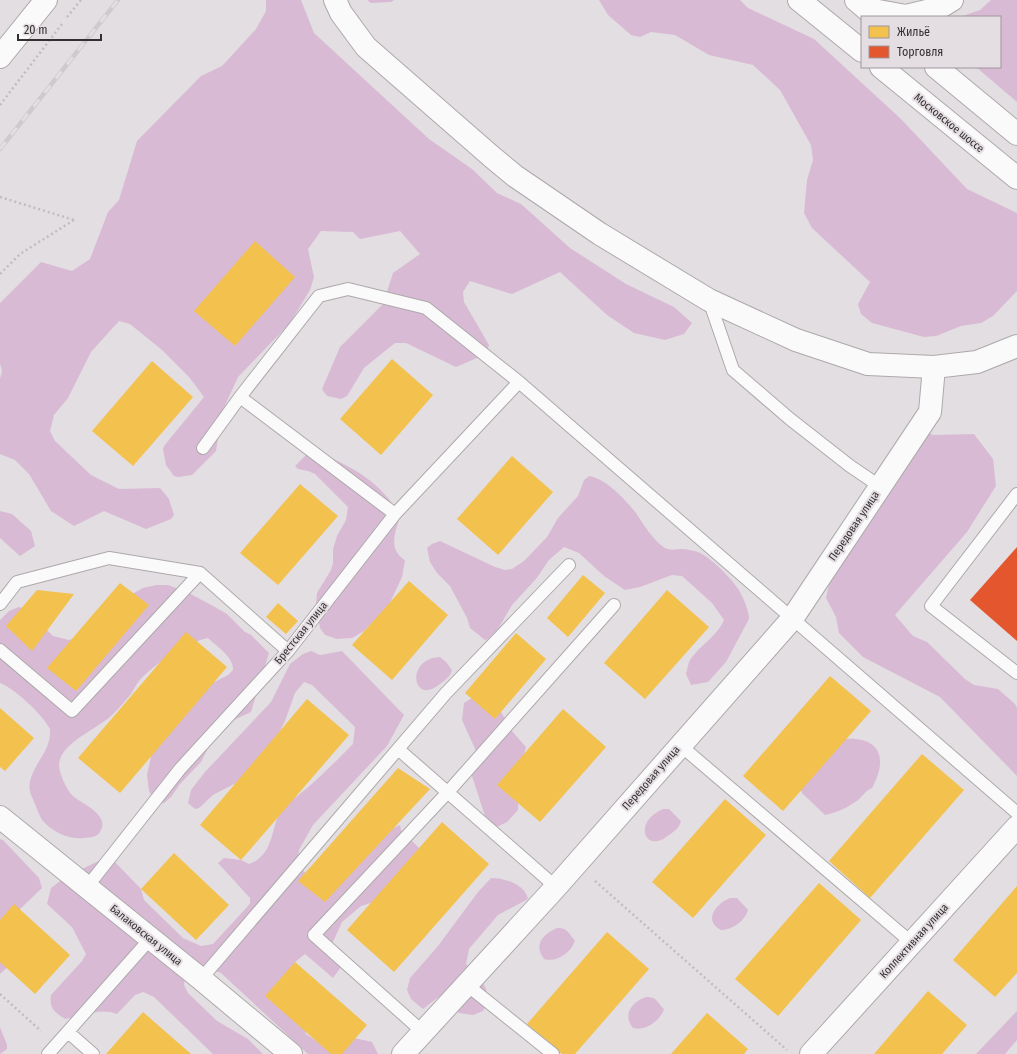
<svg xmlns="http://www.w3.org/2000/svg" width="1017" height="1054" viewBox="0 0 1017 1054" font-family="'Fira Sans Condensed',sans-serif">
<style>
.green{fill:#d9bad4}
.homes{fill:#f2c14e}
.shops{fill:#e4572e}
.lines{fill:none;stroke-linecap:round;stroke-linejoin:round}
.service-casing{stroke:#ada9ab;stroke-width:14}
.minor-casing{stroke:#ada9ab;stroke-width:24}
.secondary-casing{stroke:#ada9ab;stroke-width:24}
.primary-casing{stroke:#ada9ab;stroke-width:24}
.path{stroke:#bfbebf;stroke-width:2.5;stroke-dasharray:2 3;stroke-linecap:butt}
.service{stroke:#fbfafa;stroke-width:12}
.minor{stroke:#fbfafa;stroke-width:22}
.secondary{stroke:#fbfafa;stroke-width:22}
.primary{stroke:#fbfafa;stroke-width:22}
.rail-casing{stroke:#cdcbcd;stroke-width:4.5}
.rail{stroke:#e4dde2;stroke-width:3;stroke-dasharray:9;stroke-linecap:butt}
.labels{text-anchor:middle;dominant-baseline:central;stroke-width:4;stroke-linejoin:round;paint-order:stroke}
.street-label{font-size:11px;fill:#333032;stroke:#e4dde2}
</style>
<rect width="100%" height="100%" fill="#e3dee1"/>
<path class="green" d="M 266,0 L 301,0 L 314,33 L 429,139 L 472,169 L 497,193 L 521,204 L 570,248 L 626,284 L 674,307 L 692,323 L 684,334 L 665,340 L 634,333 L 607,315 L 560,272 L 512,294 L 470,281 L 463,292 L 464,302 L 489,345 L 486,354 L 456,367 L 406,343 L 395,343 L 364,368 L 347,396 L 341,399 L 327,396 L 322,389 L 340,347 L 383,304 L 393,273 L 420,254 L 400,231 L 360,239 L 353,232 L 321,231 L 308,249 L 314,277 L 310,290 L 290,323 L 238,377 L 222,412 L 216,451 L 192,475 L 178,477 L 174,476 L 166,465 L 163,449 L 164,446 L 204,397 L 189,377 L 162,350 L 130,324 L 119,321 L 91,352 L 68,398 L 54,415 L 50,431 L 55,441 L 91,475 L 119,489 L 160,488 L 169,499 L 174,515 L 171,519 L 146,529 L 104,511 L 74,526 L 51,511 L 29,474 L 15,460 L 0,454 L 0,379 L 2,371 L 0,363 L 0,303 L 41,262 L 72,271 L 90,259 L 108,212 L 119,200 L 137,141 L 201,76 L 222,66 L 256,29 L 266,11 Z
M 367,0 L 394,0 L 391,2 L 371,3 Z
M 599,0 L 740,0 L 748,8 L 814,39 L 901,119 L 967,189 L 1017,213 L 1017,291 L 993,316 L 981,323 L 961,326 L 936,336 L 924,337 L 872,323 L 861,314 L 858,304 L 870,282 L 812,228 L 804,213 L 807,180 L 813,160 L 811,145 L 780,90 L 753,65 L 709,55 L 675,35 L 651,32 L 640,37 L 631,35 L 608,15 Z
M 991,0 L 1017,0 L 1017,102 L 976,67 L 1000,67 L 1000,17 L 960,17 L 980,10 Z
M 924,431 L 933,435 L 974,434 L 993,459 L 996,486 L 967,532 L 895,615 L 913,636 L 927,642 L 965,679 L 974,685 L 998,689 L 1015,704 L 1017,708 L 1017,776 L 940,697 L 863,657 L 839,633 L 836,617 L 826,598 L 829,584 L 822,557 L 825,549 L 881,487 Z
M 314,451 C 342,462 368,474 388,498 C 393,504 396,513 399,520 C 394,535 389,550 405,560 L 402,577 L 388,607 L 364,631 L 352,638 L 337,639 L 325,635 L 320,628 L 316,604 L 317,593 L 331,570 L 333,563 L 333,549 L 337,536 L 346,520 L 348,507 L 315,474 L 308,471 L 298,469 L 295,466 L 307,454 Z
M 589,476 C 605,478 626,500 636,513 C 643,524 653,540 665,548 C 670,551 677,549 683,549 C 688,549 693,551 698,552 C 709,556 729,576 736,586 C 742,594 749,610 749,619 L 726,662 L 708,682 L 691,685 L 686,674 C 687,670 688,666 689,662 C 698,646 717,637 724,620 L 712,603 L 682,576 L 672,575 L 640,587 L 625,590 L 604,576 L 579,553 L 564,547 L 549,560 L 536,579 L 512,605 L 498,629 L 488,639 L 485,640 L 470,628 L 467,618 L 450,586 L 437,573 L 430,562 L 427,548 L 432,544 L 440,541 L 495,567 L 505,570 L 512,569 L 524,561 L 547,537 L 558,518 L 578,496 L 584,480 Z
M 0,511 L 12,514 L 31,531 L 35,546 L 20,556 L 0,538 Z
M 156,585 L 168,585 L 189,593 L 213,606 L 227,614 L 245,632 L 251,635 L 269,653 L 251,712 L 225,724 L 212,740 L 201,762 L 180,784 L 171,797 L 164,803 L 157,804 L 154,801 L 149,791 L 147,775 L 152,752 L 193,693 L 228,675 L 233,670 C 234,657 216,646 208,638 C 186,643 154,664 139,681 C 136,685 134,689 131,694 C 125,701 118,710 111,716 C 97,729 60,743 59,765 C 59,773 67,790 72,795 C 81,804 111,814 100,832 C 96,838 90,837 84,838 C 70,840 52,832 43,821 C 39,816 37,808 34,802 C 33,798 30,794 30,791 C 26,776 44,757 48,744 C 50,739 50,733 50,729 C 43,715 14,688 0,683 L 0,620 L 9,611 L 19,607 L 25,609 L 53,636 L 69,640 L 79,637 L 123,599 L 143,588 Z
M 311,651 L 320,655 L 342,651 L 404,715 L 387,746 L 313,825 L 299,850 L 297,865 L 309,876 L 391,829 L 400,825 L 401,830 L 419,848 L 418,874 L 400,894 L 361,906 L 342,922 L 332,944 L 341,967 L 333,978 L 305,954 L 295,962 L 289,975 L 306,1034 L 318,1042 L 354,1038 L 372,1042 L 378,1054 L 308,1054 L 221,973 L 194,964 L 185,975 L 184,985 L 188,993 L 217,1021 L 248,1039 L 263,1054 L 213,1054 L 154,997 L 143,992 L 135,995 L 117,1014 C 101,1007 81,1016 65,1019 C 55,1012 49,1009 51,995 L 82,961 L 86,954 L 72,927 L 47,904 L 51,888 L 65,877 L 101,860 L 113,860 L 141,889 L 144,900 L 183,938 L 201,946 L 213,944 L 248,906 L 250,903 L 250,898 L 218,863 L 224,858 L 241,860 L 249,864 C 273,856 271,830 280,811 C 282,805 291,801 296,797 C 317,781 335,762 353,744 L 355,727 L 312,685 L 304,682 L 295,693 L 285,721 L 273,745 L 240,781 L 213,795 L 199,808 L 195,809 L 188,803 L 191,790 L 205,772 L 271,702 L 290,664 L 303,654 Z
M 440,657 L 446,662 L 452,670 C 450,677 446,679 440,684 C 412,707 405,658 440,657 Z
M 491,686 L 499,708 L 511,730 L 526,747 L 519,777 L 518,810 L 507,822 L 495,828 L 485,816 L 471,773 L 476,751 L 462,720 L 464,703 Z
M 844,739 C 881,736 888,759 872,788 C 866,790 863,796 858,800 C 849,807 836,813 825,815 L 802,793 L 797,781 Z
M 663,809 L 669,809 L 681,821 C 679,828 675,831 669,835 C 645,855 632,822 663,809 Z
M 0,839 L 3,840 L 39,878 L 42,888 L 20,909 L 25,935 L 22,954 L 0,974 Z
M 491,878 C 504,878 525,884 528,899 L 498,915 L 469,949 L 466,964 C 479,978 496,991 483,1011 L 473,1015 L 459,1013 L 446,995 L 441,995 L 423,1009 L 411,999 L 407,990 L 410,978 L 438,946 L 478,892 Z
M 730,898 L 737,898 L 748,910 C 745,921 732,930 721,930 C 702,920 717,903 730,898 Z
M 557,928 C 569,928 568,934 575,940 C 572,952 557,963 544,959 C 533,945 543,934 557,928 Z
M 646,997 C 658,997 657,1003 664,1009 C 661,1020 645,1032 633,1028 C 622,1014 632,1002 646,997 Z
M 1017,1011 L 1017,1040 L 1005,1054 L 976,1054 Z
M 0,1027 L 7,1045 L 7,1049 L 0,1054 Z"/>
<path class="homes" d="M 255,241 L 295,277 L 235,346 L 194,311 Z
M 392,359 L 433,395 L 381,455 L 340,419 Z
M 152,361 L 193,397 L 133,466 L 92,431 Z
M 512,456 L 553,492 L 498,555 L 457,519 Z
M 300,484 L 338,516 L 278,585 L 240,553 Z
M 583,575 L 605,593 L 568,637 L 547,618 Z
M 409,581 L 448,615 L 392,680 L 352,645 Z
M 120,583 L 149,605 L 76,691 L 47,668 Z
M 37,590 L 74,594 L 32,651 L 6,626 Z
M 667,590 L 709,627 L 645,699 L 604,663 Z
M 278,603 L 298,621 L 286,634 L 266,617 Z
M 186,632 L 227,667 L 120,793 L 78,758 Z
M 516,633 L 546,659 L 495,719 L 465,693 Z
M 830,676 L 871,711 L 783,811 L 743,776 Z
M 307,699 L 349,735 L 241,860 L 200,825 Z
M 0,708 L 34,738 L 5,771 L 0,767 Z
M 563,709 L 606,747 L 540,822 L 497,785 Z
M 922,754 L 964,790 L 870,898 L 829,861 Z
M 398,768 L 430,789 L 325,902 L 298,881 Z
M 725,799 L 766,835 L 693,918 L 652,882 Z
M 442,822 L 489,864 L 394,972 L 347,930 Z
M 174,853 L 229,905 L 196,940 L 141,889 Z
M 819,883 L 861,920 L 778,1016 L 735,979 Z
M 1017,886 L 1017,973 L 995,997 L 953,960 Z
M 14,904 L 70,955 L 35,994 L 0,962 L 0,920 Z
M 607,932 L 649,969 L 575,1054 L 562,1054 L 527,1024 Z
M 295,962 L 367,1025 L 342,1054 L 331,1054 L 265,996 Z
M 928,991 L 967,1025 L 942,1054 L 874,1054 Z
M 143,1012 L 191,1054 L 106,1054 Z
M 707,1013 L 748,1049 L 744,1054 L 671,1054 Z"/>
<path class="shops" d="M 1017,547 L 1017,641 L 970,600 Z"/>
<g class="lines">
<defs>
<path id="service" d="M 709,300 L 733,370 L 790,419 L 850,466 L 881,487
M 203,448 L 240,397
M 1017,494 L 931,606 L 1017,673
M 395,514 L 240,397 L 319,296 L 348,289 L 426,308 L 519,382 L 1017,813
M 0,604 L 17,582 L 109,558 L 200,573 L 288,651
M 0,650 L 72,711 L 200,573
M 680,745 L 912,943
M 398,749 L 556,887
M 87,887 L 180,769 L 288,651 L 395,514 L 519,382
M 201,979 L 446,693 L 569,565
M 467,985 L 553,1054
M 68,1032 L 93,1054
M 424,1033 L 314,935 L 448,792 L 614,605
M 48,1054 L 151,938"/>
<path id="minor" d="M 0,817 L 201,979 L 291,1054
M 403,1054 L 556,887 L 792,619 L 930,412 L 934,367
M 811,1054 L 1017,827"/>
<path id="secondary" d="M 335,0 L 341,13 L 366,47 L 492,157 L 515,176 L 600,234 L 709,300 L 796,340 L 868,364 L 934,367 L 977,362 L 1017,346
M 867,9 L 906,16 L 939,8 L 952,0"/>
<path id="primary" d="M 799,0 L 862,51
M 856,0 L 876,17
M 0,57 L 46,0
M 881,67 L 1017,178
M 936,67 L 1017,134"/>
</defs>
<use href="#service" class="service-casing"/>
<use href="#minor" class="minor-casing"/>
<use href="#secondary" class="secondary-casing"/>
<use href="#primary" class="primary-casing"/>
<path class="path" d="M 67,17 L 81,0
M 0,105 L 62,24
M 0,197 L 74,220
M 0,274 L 20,254 L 74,220
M 595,881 L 787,1050
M 0,994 L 41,1031"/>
<use href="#service" class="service"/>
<use href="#minor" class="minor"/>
<use href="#secondary" class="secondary"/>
<use href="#primary" class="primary"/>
<defs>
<path id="rail" d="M 0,149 L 118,0"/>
</defs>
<use href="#rail" class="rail-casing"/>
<use href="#rail" class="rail"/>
</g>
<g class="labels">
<g class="street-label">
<text transform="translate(949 123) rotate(39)">Московское шоссе</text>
<text transform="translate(854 526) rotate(-56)">Передовая улица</text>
<text transform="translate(301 633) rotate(-51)">Брестская улица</text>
<text transform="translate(651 778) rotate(-49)">Передовая улица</text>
<text transform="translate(146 935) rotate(39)">Балаковская улица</text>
<text transform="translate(914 941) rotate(-48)">Коллективная улица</text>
</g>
</g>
<rect x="861" y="16" width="140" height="52" fill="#e4dde2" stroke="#9d989c"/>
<rect x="869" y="26" width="20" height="12" fill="#f2c14e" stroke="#9d989c"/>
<text x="897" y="36" font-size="12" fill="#333032">Жильё</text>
<rect x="869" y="46" width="20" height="12" fill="#e4572e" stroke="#9d989c"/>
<text x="897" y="56" font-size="12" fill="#333032">Торговля</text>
<path d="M18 34v6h83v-6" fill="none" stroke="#333032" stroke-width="2"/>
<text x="24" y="34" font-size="12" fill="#333032" stroke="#e4dde2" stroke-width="3" paint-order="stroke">20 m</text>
</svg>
